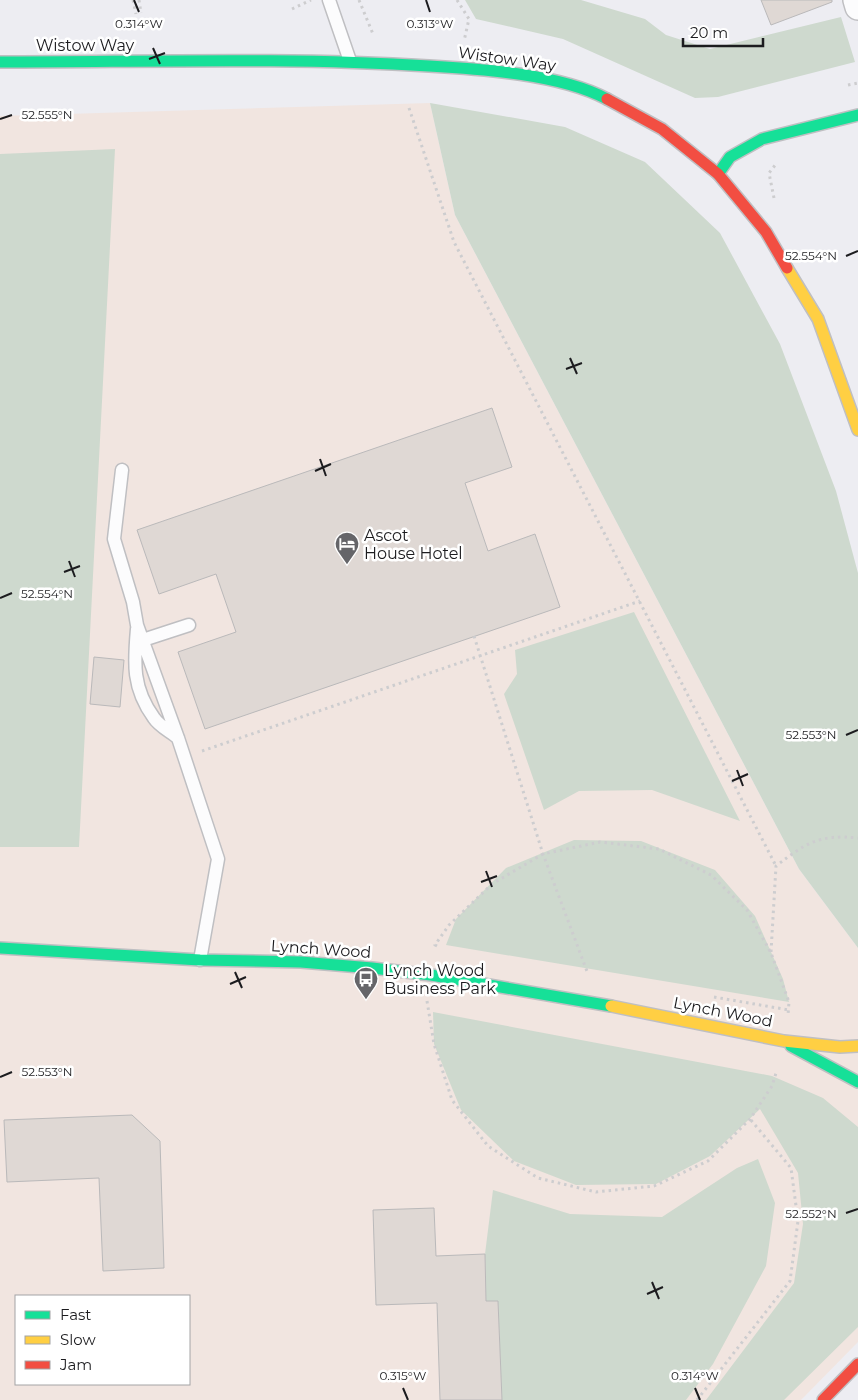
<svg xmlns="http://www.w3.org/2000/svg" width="858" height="1400" viewBox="0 0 858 1400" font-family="Montserrat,sans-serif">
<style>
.commercial{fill:#f1e5e0;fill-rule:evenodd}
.green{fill:#ced9ce}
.building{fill:#dfd8d4;stroke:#bab9ba}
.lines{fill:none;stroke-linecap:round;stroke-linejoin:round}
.lane-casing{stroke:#bfbfc2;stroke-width:15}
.street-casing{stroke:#bfbfc2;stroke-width:28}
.fast-casing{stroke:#bfbfc2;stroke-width:14}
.slow-casing{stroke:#bfbfc2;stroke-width:14}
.jam-casing{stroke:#bfbfc2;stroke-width:14}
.path{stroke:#cdcdcf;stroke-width:3;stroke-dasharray:2.5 4;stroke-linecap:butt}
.lane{stroke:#fcfcfd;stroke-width:12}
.street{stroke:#fcfcfd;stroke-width:25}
.fast{stroke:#16e098;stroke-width:11}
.slow{stroke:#ffcf43;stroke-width:11}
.jam{stroke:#f24e42;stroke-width:11}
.ticks{fill:none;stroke:#1c1c1f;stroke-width:2}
.labels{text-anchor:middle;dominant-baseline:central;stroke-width:5;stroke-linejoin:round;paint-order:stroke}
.street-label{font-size:16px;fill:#1c1c1f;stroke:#fff}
.poi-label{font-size:16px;fill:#1c1c1f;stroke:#fff;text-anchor:start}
.ticks-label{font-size:12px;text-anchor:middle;fill:#1c1c1f;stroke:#fff;stroke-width:5;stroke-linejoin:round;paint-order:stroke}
</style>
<rect width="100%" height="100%" fill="#ededf2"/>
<path class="commercial" d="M 430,103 L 455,215 L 799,869 L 858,948 L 858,1342 L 801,1400 L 0,1400 L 0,116 ZM 16,1296 L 189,1296 L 189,1384 L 16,1384 Z"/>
<path class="green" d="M 465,0 L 581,0 L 645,19 L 666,35 L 710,49 L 841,17 L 855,62 L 718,97 L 695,98 L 563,39 L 476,19 Z
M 430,103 L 565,127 L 645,162 L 720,233 L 780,344 L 836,491 L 858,573 L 858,948 L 799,869 L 455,215 Z
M 115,149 L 79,847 L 0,847 L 0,154 Z
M 634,612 L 740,821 L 652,790 L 579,791 L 544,810 L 504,694 L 517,674 L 515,650 Z
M 574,840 L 641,841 L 715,870 L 755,916 L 783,979 L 789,1002 L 446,945 L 456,919 L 506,868 Z
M 433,1012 L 772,1076 L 823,1098 L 858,1127 L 858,1327 L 784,1400 L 706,1400 L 794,1283 L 803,1224 L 798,1173 L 760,1109 L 710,1156 L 656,1184 L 576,1185 L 514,1161 L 461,1110 L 434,1044 Z
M 758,1159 L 775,1203 L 766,1266 L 713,1364 L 686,1400 L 502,1400 L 498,1301 L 486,1301 L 485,1254 L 493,1190 L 570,1214 L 662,1217 L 737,1168 Z"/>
<path class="building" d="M 761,0 L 832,0 L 832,2 L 771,25 Z
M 492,408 L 512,467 L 465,483 L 488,551 L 535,534 L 560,607 L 205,729 L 178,652 L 236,632 L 216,574 L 159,594 L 137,530 Z
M 94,657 L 124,660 L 120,707 L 90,704 Z
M 132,1115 L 160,1141 L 164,1268 L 103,1271 L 99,1178 L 7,1182 L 4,1120 Z
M 434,1208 L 436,1256 L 485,1254 L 486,1301 L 498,1301 L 502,1400 L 440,1400 L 437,1303 L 376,1305 L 373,1210 Z"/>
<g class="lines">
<defs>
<path id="lane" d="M 329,0 L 350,61
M 122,470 L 114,539 L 133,602 L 137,625 L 178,738 L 218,859 L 200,960
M 137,629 C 134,663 132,688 154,718 C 159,726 171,732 178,738
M 143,640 L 189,625"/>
<path id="street" d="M 856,0 L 858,7"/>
<path id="fast" d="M 0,62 C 143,62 286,57 429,66 C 482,69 560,74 607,99
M 718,174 L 730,157 L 762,139 L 858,115
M 0,948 L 200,960 L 301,962 L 372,968 L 431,975 L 611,1006
M 791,1046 L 858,1082"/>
<path id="slow" d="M 787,268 L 818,319 L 858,430
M 611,1006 L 784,1041 L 840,1047 L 858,1046"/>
<path id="jam" d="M 607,99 L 662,129 L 718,174 L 766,232 L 787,268
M 823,1400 L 858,1364"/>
</defs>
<use href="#lane" class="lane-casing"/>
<use href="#street" class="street-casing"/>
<use href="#fast" class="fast-casing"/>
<use href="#slow" class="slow-casing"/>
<use href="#jam" class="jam-casing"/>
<path class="path" d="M 133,0 L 136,14
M 139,0 L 141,13
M 359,0 L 373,34
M 457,0 L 469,19 L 464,41
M 292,9 L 311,0
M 848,85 L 858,83
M 409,108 L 454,242 L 776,866
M 774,198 L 769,173 L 776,164
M 474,636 L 543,854 L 588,974
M 202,751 L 640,601
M 437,946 L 435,945 L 449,925 L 492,884 L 543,854 L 600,842 L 659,849 L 711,875 L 747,910 L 771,953 L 789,1002 L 788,1015
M 771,952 L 776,866 C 806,843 819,834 858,838
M 714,997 L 789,1010
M 427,1001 L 434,1044 L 452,1100 L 488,1146 L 538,1178 L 596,1192 L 654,1186 L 708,1161 L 750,1119 L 772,1086 L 777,1070
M 697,1400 L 790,1281 L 798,1221 L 791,1168 L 750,1119"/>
<use href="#lane" class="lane"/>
<use href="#street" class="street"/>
<use href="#fast" class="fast"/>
<use href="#slow" class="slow"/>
<use href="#jam" class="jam"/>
</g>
<path class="ticks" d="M 134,0 L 139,12M 426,0 L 430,12M 153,48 L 160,64M 149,59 L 165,53M 0,119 L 12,115M 846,256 L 858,251M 570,358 L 577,374M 566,369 L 582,363M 320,459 L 326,476M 315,471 L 331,464M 69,561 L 75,577M 64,572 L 80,566M 0,598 L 12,593M 846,735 L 858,730M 737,770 L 743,786M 732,781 L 748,774M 486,871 L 492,887M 481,882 L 497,876M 235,972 L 242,988M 230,984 L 246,977M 0,1077 L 12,1072M 846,1213 L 858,1209M 652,1282 L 659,1299M 647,1294 L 663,1287M 403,1388 L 408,1400M 695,1388 L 700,1400"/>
<defs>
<symbol id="hotel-pin" viewBox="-11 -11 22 30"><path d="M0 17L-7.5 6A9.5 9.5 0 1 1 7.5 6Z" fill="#656569" stroke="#fff"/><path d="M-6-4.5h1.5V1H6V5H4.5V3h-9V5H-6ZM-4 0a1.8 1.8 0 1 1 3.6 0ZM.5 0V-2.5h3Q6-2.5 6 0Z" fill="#fff"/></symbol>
<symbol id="bus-pin" viewBox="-11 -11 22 30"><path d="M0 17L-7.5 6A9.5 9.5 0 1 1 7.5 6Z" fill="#656569" stroke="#fff"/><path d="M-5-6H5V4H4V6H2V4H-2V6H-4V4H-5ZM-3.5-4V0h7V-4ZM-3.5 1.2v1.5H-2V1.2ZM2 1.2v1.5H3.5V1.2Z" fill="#fff"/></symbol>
</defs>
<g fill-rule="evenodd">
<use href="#hotel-pin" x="333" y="530" width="28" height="38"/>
<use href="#bus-pin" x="352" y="965" width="28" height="38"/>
</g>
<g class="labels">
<g class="street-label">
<text x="85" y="45">Wistow Way</text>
<text transform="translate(507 59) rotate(8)">Wistow Way</text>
<text transform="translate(321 949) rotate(4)">Lynch Wood</text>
<text transform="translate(723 1012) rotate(11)">Lynch Wood</text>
</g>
<g class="poi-label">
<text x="364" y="535">Ascot<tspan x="364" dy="18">House Hotel</tspan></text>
<text x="384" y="970">Lynch Wood<tspan x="384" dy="18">Business Park</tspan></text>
</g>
</g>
<g class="ticks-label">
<text x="139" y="28">0.314°W</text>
<text x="430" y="28">0.313°W</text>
<text x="47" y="119">52.555°N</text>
<text x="811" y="260">52.554°N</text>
<text x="47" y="598">52.554°N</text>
<text x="811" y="739">52.553°N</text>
<text x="47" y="1076">52.553°N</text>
<text x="811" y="1218">52.552°N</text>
<text x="403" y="1380">0.315°W</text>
<text x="695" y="1380">0.314°W</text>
</g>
<rect x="15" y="1295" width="175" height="90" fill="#ffffff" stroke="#a4a4a5"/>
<rect x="25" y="1311" width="25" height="8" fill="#16e098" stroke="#a4a4a5"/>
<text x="60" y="1320" font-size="15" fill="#1c1c1f">Fast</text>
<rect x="25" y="1336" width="25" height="8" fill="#ffcf43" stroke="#a4a4a5"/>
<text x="60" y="1345" font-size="15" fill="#1c1c1f">Slow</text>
<rect x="25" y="1361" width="25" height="8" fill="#f24e42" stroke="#a4a4a5"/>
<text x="60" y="1370" font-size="15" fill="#1c1c1f">Jam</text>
<path d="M683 38v8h80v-8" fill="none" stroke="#1c1c1f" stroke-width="2.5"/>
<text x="690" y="38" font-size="15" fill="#1c1c1f" stroke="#ffffff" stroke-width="4" paint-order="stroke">20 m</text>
</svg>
